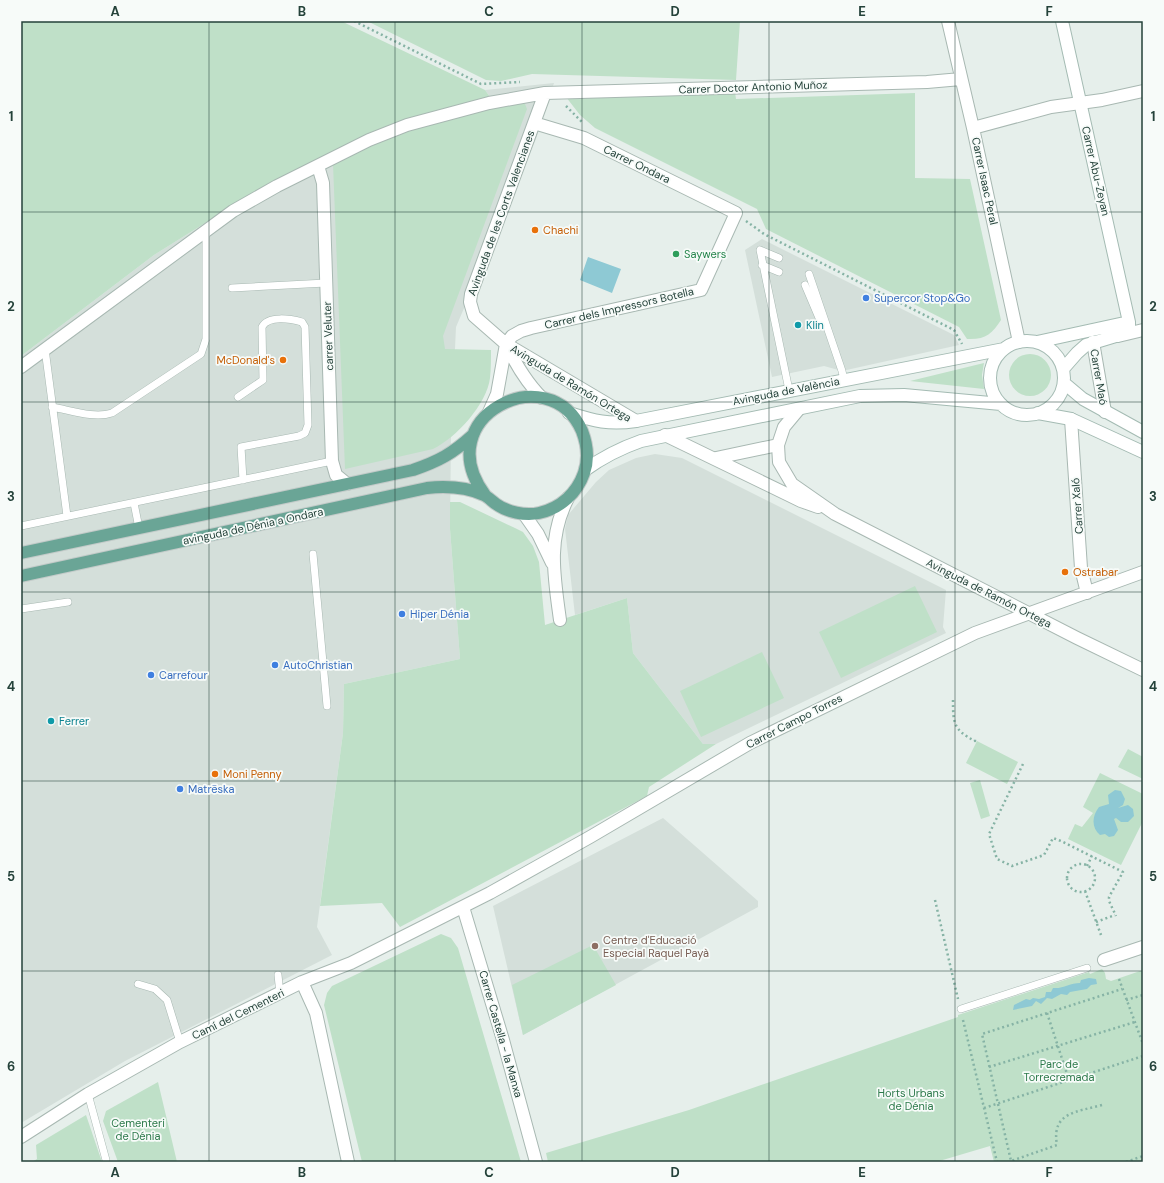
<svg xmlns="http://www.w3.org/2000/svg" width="1164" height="1183" viewBox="0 0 1164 1183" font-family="'DM Sans',sans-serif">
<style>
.built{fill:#d4dfda}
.green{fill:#bfe0c8}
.water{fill:#8ec9d4}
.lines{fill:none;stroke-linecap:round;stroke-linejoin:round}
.service-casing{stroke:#a8b8b2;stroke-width:8}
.minor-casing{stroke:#a8b8b2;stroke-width:14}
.secondary-casing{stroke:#a4bbb3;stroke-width:14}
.primary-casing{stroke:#c2cac8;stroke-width:14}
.path{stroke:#86b3a5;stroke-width:2.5;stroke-dasharray:2 3;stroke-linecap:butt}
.service{stroke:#fff;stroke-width:7}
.minor{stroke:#fff;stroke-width:12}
.secondary{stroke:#fff;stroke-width:12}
.primary{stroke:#6aa596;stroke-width:12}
.grid{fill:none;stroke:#24423a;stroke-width:1;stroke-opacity:0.55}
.food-dot{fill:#e8710a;stroke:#f7fbf9;stroke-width:1.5}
.leisure-dot{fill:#2e9e5b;stroke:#f7fbf9;stroke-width:1.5}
.shop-dot{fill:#3f7fe0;stroke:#f7fbf9;stroke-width:1.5}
.culture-dot{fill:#0f9aa8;stroke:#f7fbf9;stroke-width:1.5}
.education-dot{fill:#8d6e63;stroke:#f7fbf9;stroke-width:1.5}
.labels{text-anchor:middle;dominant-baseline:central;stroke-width:3.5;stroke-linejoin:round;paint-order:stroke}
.street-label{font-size:11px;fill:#24423a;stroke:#f7fbf9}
.food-label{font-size:11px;fill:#c56008;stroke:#f7fbf9;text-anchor:start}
.leisure-label{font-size:11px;fill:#27864d;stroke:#f7fbf9;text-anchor:start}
.shop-label{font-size:11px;fill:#366cbe;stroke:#f7fbf9;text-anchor:start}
.culture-label{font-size:11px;fill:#0d838f;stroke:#f7fbf9;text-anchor:start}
.education-label{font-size:11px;fill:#785e54;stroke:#f7fbf9;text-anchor:start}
.park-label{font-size:11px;fill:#2d7a4b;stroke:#f7fbf9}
.neatline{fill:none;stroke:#24423a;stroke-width:1.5}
.grid-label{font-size:13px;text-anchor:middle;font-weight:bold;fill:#24423a}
</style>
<rect width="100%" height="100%" fill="#e6efeb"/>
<path class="built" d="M 554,83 L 536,139 L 456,327 L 451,435 L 450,529 L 460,659 L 344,684 L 343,733 L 317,927 L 332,955 L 125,1061 L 21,1123 L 21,356 L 154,255 L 258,190 L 490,97 L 485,90 Z
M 762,239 L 954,335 L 959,345 L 842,371 L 824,366 L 772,377 L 745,250 Z
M 655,454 L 682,458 L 946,590 L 943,627 L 946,633 L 716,744 L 703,744 L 633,653 L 627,598 L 575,615 L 565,529 L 568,515 L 596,482 L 609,470 L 636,458 Z
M 663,818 L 758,901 L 758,907 L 523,1035 L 493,906 Z"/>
<path class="green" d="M 21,21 L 341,21 L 485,90 L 490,97 L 258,190 L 154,255 L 21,356 Z
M 367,21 L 740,21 L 736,80 L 532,74 L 501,81 L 486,80 Z
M 735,92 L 736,99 L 915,93 L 915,178 L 970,179 L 1001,320 C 992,334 985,340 967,339 L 959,327 L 766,229 L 757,209 L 595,128 L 580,115 L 566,97 Z
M 522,102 L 525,104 L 527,109 L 443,336 L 445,349 L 491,350 C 491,359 491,369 490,378 C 487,404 456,438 433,449 L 345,469 L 333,164 L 343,158 L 402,133 L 491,107 Z
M1009 375a21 21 0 1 1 42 0a21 21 0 1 1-42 0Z
M 984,363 L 982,375 L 984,389 L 910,381 Z
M 450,502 L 460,502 L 515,528 L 523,532 L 533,546 L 539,562 L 545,625 L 627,598 L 633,653 L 703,744 L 716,744 L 649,787 L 647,796 L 400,927 L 382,903 L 320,906 L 343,733 L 344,684 L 460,659 L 450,529 Z
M 915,586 L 937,632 L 841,678 L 819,632 Z
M 762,652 L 784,698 L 701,737 L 680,691 Z
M 977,741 L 1018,762 L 1007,784 L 966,763 Z
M 1128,749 L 1143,757 L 1143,779 L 1118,767 Z
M 1100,773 L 1143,794 L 1143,821 L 1121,865 L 1068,839 L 1075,824 L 1082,827 L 1093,813 L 1083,807 Z
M 980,780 L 990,816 L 981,819 L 970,783 Z
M 441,934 L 451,938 L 458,948 L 521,1162 L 362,1162 L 324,1005 L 327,993 L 332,986 Z
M 593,945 L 616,985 L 523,1035 L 512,985 Z
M 1102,969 L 1105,973 L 1106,979 L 1111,981 L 1143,970 L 1143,1162 L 994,1162 L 990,1146 L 936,1162 L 548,1162 L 546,1153 L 689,1110 L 958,1017 L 958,1015 L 1089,972 L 1090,974 Z
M 158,1082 L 177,1162 L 118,1162 L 103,1121 L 106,1111 Z
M 86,1115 L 102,1162 L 32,1162 L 37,1159 L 36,1145 Z"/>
<path class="water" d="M 588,257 L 621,269 L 612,293 L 580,280 Z
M 1115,790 L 1121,791 L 1125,799 L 1123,805 L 1118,808 L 1128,805 L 1133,809 L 1134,816 L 1128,822 L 1121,822 L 1116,818 L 1114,819 L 1118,830 L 1114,836 L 1109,837 L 1105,834 L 1100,835 C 1091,827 1092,816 1099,807 L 1109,804 L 1108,795 Z
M 1089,978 L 1096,979 L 1097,984 L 1091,985 L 1087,989 L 1070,992 L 1067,995 L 1061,994 L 1052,999 L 1047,998 L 1041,1004 L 1036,1001 L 1032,1006 L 1013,1010 L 1014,1005 L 1026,999 L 1030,1000 L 1033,998 L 1039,999 L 1045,997 L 1046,992 L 1051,992 L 1053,988 C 1063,989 1070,983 1080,983 L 1081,980 Z"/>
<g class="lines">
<defs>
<path id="service" d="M 779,258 L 760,250 L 789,390
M 762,265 L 779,272
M 809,274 L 842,371 L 844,380
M 805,285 L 822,325
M 232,288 L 326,283
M 45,349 L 67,516
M 238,397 L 263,380 L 262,327 C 268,315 291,319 302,322 L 305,327 L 308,425 L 305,433 L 299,436 L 241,447 L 243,480
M 52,407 C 70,410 94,419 112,413 L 201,354 L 206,339 L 206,231
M 134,503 L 139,528
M 21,526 L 332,461
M 313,554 L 327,706
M 21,609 L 68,602
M 278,975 L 280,994
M 138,984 L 155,989 L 167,1000 L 180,1042
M 961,1009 L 1087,968
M 88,1094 L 106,1160"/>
<path id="minor" d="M 948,21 L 973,128 L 1019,342
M 545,93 L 471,294 L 470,302 L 474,316 L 506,344 L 636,421
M 973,128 L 1051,107 L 1102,100 L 1143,91
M 318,166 L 323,183 L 332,461 L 336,475 L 347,484
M 1118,336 L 1143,330
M 1093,342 L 1105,412
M 506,344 C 516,365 526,382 542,398
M 21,367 L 233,211 L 277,186 L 369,140 L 407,125 L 489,103 L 545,93 L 927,82 L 961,79
M 799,409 L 784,427 L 778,445 L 779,462 L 792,484 L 835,514 L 1077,638 L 1143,670
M 489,412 L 497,394 L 506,344 L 512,336 L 521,331 L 531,328 L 701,290 L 736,213 L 584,138 L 534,123
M 1071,419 L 1081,568 L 1087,593
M 665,435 L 801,501 L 818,507
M 716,458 L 778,445
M 524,514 L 538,534 L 552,563
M 560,620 C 554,576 547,539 568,498
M 463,907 L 503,1040 L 536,1162
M 1104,960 L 1143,947
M 302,982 L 316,1013 L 348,1162
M 21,1137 L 88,1094 L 180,1042 L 302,982 L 351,963 L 490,893 L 590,837 L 750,743 L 975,633 L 1143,572"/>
<path id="secondary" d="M 1062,21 L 1129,322 L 1129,326 L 1127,330 L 1119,335 L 1086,345 L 1077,353 L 1063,369
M990 378a37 37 0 1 1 74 0a37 37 0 1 1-74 0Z
M 1037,342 L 1129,322
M 1064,383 L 1083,399 L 1143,432
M 569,413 C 594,421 609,425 636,421 L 1004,349
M 1038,413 L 1071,419 L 1143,452
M 585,470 C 603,457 621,448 641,441 L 860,396 L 904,395 L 1001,404"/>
<path id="primary" d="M 21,553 L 413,470 C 439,461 452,454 473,435
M 21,576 L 427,488 C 446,486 466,487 484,495 C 488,497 492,501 496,504 C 507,512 525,516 539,513 C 561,508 577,493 584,473 C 589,459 587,444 582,431 C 549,356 427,417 485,495"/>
</defs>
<use href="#service" class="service-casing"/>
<use href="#minor" class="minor-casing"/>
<use href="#secondary" class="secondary-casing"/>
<use href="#primary" class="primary-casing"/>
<path class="path" d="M 354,21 L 481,84 L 520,82
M 566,106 L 582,122
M 746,221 L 764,234 L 954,330 L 962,344
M 953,700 C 953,722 953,730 975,741 L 975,739
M 1023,764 L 989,834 L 997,859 L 1012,866 L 1044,855 L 1053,838 L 1061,841 L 1123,872 L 1109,897 L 1109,901 L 1116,916
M1067 878a14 14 0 1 1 28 0a14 14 0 1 1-28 0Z
M 1087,866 L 1092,856
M 1085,891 L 1101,935
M 935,900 L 958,999
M 1096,922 L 1115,915
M 1119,979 L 1143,1044
M 1126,1000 L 1143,995
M 1047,1013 L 1069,1080
M 963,1020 L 997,1162
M 989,1067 L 1135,1022
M 1102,1105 C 1077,1112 1051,1112 1057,1145 L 1011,1161 L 982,1034 L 1122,989
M 984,1108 L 1143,1056
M 1126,1162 L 1143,1156"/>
<use href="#service" class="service"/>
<use href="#minor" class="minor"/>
<use href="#secondary" class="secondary"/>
<use href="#primary" class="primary"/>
</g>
<path class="grid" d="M 209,21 L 209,1162M 395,21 L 395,1162M 582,21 L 582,1162M 769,21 L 769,1162M 955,21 L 955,1162M 21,212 L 1143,212M 21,402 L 1143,402M 21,592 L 1143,592M 21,781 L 1143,781M 21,971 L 1143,971"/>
<g class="food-dot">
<circle cx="535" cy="230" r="4"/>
<circle cx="283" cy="360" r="4"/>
<circle cx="1065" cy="572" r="4"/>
<circle cx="215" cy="774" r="4"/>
</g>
<circle class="leisure-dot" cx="676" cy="254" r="4"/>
<g class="shop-dot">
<circle cx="866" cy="298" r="4"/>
<circle cx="402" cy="614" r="4"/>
<circle cx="275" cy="665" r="4"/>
<circle cx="151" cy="675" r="4"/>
<circle cx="180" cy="789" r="4"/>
</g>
<g class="culture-dot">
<circle cx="798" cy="325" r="4"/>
<circle cx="51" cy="721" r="4"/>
</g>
<circle class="education-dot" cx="595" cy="946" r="4"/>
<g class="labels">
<g class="street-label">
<text transform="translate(753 87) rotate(-2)">Carrer Doctor Antonio Muñoz</text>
<text transform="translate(637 164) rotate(26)">Carrer Ondara</text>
<text transform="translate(1096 171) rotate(77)">Carrer Abu-Zeyan</text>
<text transform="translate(985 181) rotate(78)">Carrer Isaac Peral</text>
<text transform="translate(501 213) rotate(-70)">Avinguda de les Corts Valencianes</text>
<text transform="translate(619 308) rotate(-13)">Carrer dels Impressors Botella</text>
<text transform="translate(328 336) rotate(-92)">carrer Veluter</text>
<text transform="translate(1099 377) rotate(80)">Carrer Maó</text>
<text transform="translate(571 383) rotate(31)">Avinguda de Ramón Ortega</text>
<text transform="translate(786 391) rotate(-11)">Avinguda de València</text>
<text transform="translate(1077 506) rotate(-94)">Carrer Xaló</text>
<text transform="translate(253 526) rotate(-12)">avinguda de Dénia a Ondara</text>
<text transform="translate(989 593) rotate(27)">Avinguda de Ramón Ortega</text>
<text transform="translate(794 721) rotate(-27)">Carrer Campo Torres</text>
<text transform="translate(238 1014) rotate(-26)">Camí del Cementeri</text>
<text transform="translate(501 1034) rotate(74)">Carrer Castella - la Manxa</text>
</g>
<g class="food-label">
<text x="543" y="230">Chachi</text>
<text x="275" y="360" text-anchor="end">McDonald's</text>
<text x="1073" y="572">Ostrabar</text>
<text x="223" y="774">Moni Penny</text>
</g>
<g class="leisure-label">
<text x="684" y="254">Saywers</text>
</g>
<g class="shop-label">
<text x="874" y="298">Supercor Stop&amp;Go</text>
<text x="410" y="614">Hiper Dénia</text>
<text x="283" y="665">AutoChristian</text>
<text x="159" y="675">Carrefour</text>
<text x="188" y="789">Matrēska</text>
</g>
<g class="culture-label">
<text x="806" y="325">Klin</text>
<text x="59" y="721">Ferrer</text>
</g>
<g class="education-label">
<text x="603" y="940">Centre d'Educació<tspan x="603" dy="13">Especial Raquel Payà</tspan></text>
</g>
<g class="park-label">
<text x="1059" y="1064">Parc de<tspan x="1059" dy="13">Torrecremada</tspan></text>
<text x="911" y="1093">Horts Urbans<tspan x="911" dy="13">de Dénia</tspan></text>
<text x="138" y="1123">Cementeri<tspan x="138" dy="13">de Dénia</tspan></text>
</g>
</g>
<rect width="1164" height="1183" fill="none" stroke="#f7fbf9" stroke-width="44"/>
<rect x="22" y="22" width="1120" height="1139" class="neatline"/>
<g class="grid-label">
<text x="115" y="16">A</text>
<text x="302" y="16">B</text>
<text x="489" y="16">C</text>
<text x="675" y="16">D</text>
<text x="862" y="16">E</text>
<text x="1049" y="16">F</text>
<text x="11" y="121">1</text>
<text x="1153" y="121">1</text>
<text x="11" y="311">2</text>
<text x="1153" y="311">2</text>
<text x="11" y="501">3</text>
<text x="1153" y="501">3</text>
<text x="11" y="691">4</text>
<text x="1153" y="691">4</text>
<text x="11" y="881">5</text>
<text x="1153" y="881">5</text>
<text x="11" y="1071">6</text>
<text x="1153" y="1071">6</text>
<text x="115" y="1177">A</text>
<text x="302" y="1177">B</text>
<text x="489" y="1177">C</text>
<text x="675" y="1177">D</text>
<text x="862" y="1177">E</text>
<text x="1049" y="1177">F</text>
</g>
</svg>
